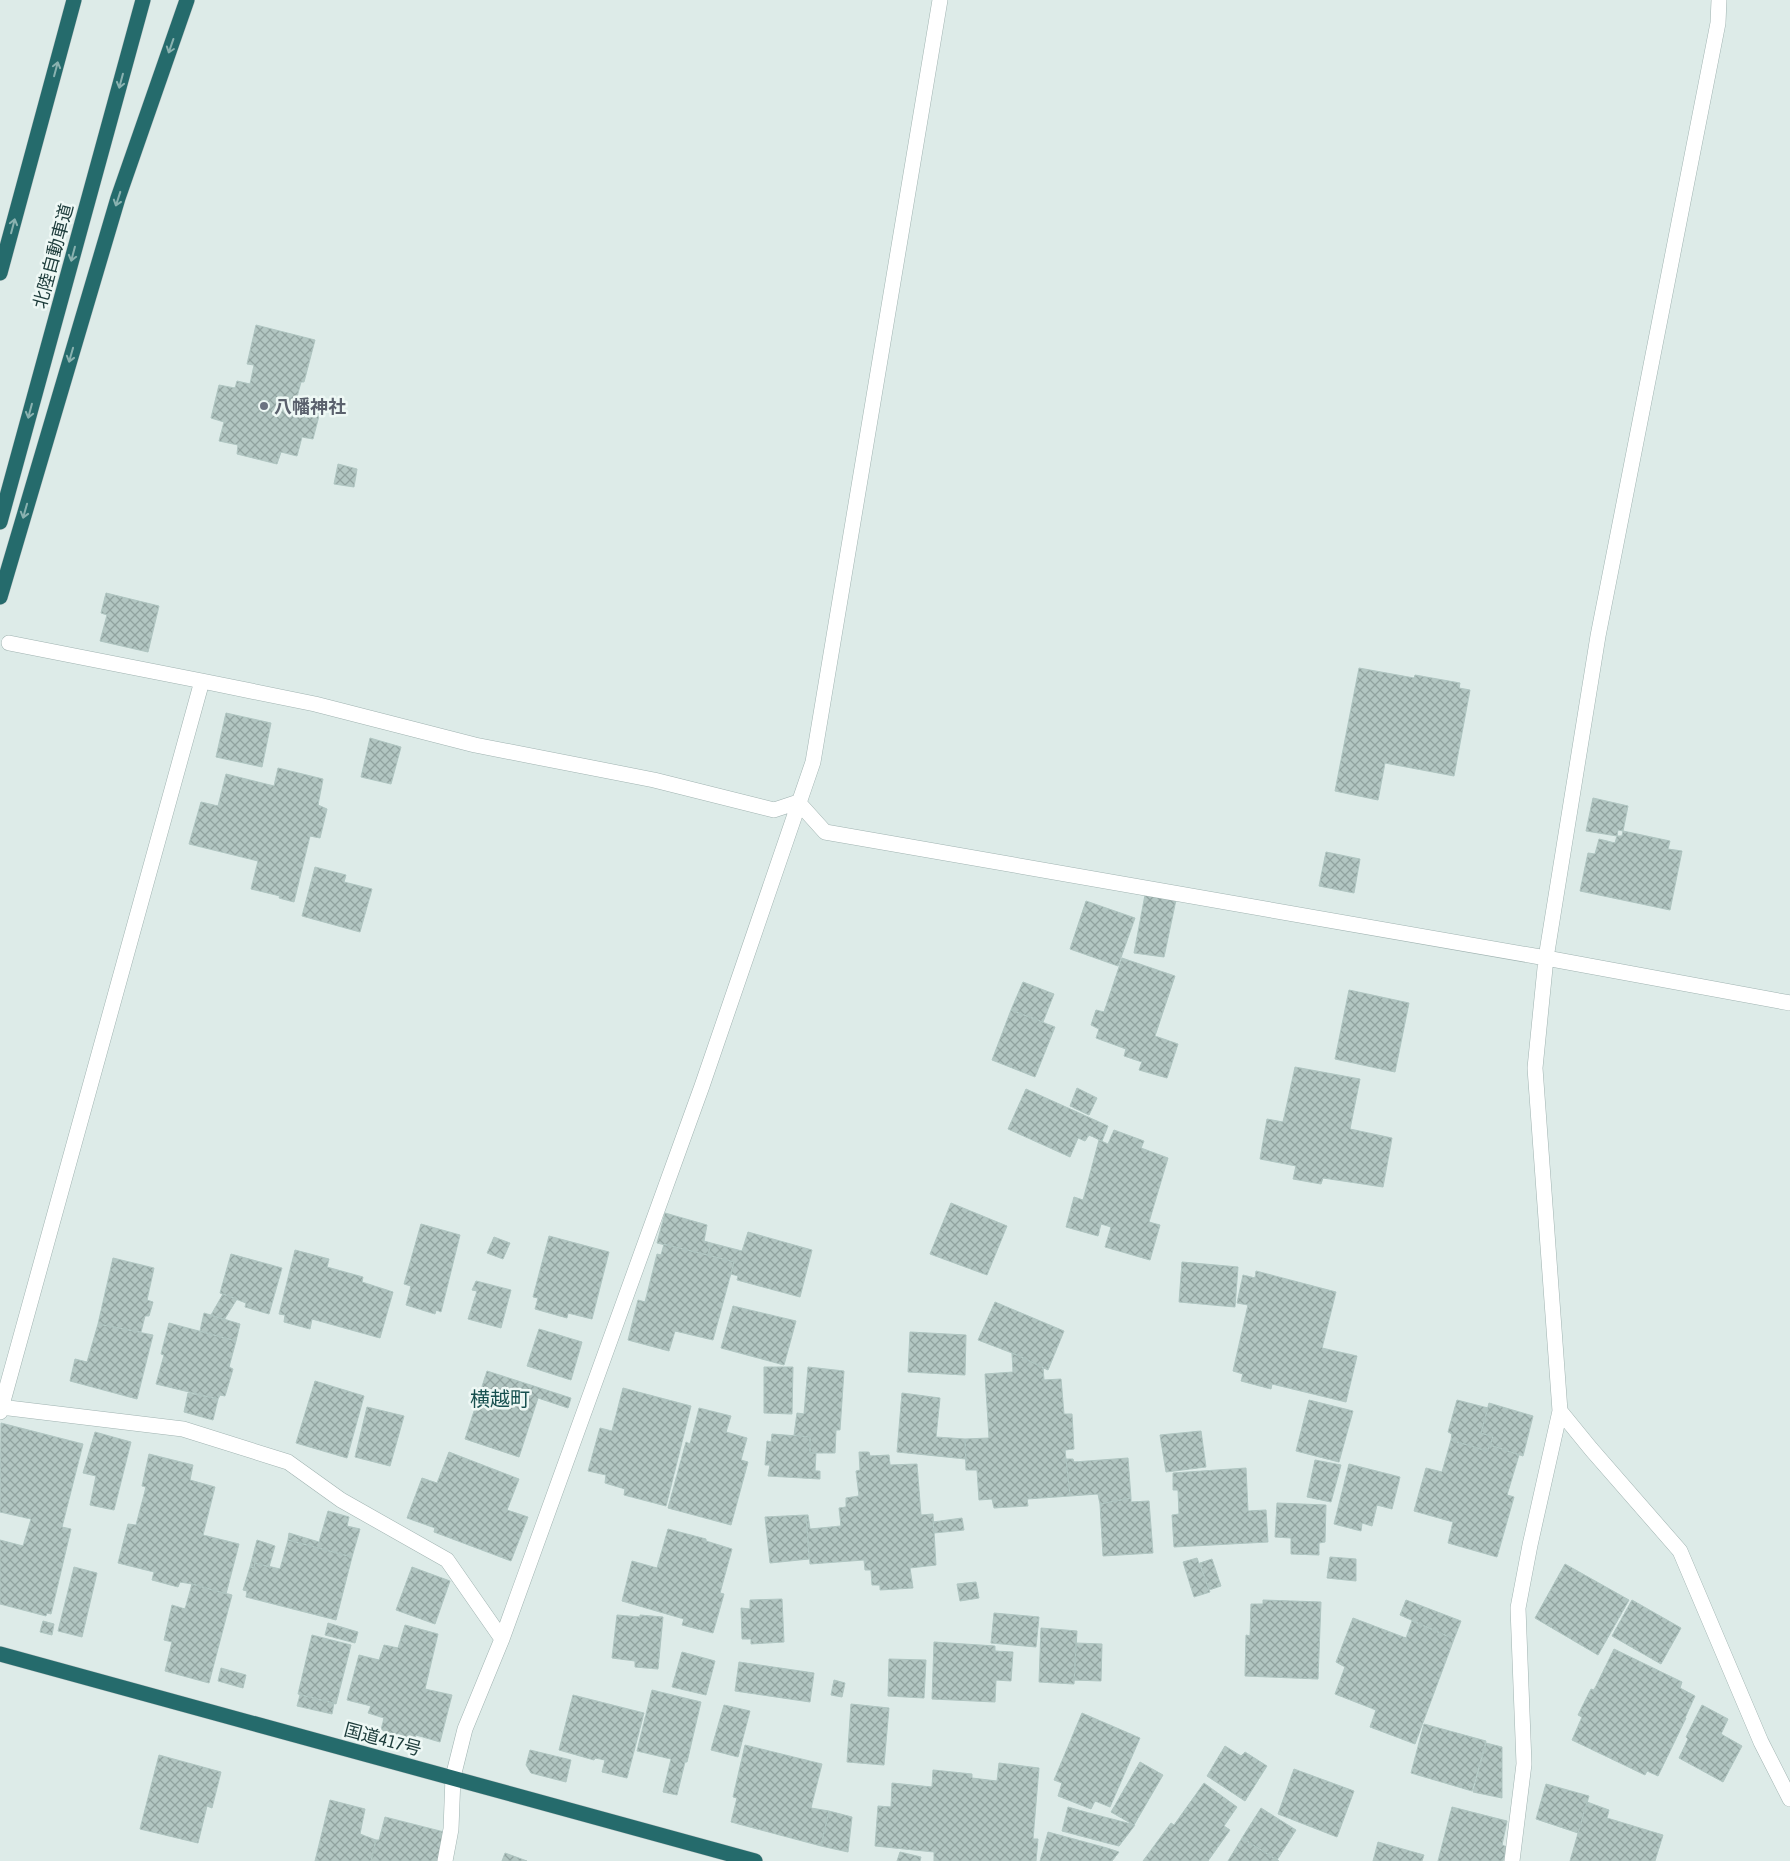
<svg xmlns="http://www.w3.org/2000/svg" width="1790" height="1861" viewBox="0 0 1790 1861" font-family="'Asap Condensed','Noto Sans JP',sans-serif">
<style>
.building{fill:url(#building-cross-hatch);stroke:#afc5c1}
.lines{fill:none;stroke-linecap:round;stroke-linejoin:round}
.street-casing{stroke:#a0b3b1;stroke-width:16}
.highway-casing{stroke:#c0c8c8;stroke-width:16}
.street{stroke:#fff;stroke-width:15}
.highway{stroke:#256b6c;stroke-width:15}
.oneway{stroke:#8ab2b0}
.worship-dot{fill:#6b7280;stroke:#eef8f5;stroke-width:2}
.labels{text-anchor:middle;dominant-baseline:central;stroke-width:5;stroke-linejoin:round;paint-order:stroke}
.street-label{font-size:18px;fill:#1d3c3b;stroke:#eef8f5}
.worship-label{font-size:18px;font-weight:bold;fill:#5b616d;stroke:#eef8f5;text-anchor:start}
.quarter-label{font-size:20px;fill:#17504f;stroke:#eef8f5}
</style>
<defs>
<pattern id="building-cross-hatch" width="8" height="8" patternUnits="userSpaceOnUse" patternTransform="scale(1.25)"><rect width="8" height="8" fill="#b2c6c2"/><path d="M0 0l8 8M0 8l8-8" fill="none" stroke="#90a29f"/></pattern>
</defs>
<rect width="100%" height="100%" fill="#ddebe8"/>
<path class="building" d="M 256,325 L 315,340 L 304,382 L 301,382 L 297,397 L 308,400 L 307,404 L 321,408 L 313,439 L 302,437 L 297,456 L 281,452 L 277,464 L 237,454 L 238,445 L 219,441 L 224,422 L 211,418 L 219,385 L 235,388 L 237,381 L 250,384 L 254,365 L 247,364 Z
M 338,464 L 357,469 L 354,487 L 334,484 Z
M 106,593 L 159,606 L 148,652 L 100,641 L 107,615 L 101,613 Z
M 1359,668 L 1414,678 L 1415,675 L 1460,683 L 1459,688 L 1470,690 L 1454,776 L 1385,763 L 1378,800 L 1335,791 Z
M 226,713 L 271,723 L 262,767 L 216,757 Z
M 370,738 L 401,747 L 391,784 L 361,777 Z
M 278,768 L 323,779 L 318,805 L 327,809 L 320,838 L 310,836 L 294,902 L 279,898 L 280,896 L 251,889 L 258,861 L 189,844 L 201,802 L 218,806 L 226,774 L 274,786 Z
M 1593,798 L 1628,806 L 1623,831 L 1618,830 L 1617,836 L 1586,831 Z
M 1623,831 L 1670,841 L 1668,849 L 1682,851 L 1670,910 L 1580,891 L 1588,853 L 1595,854 L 1599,839 L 1615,843 L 1617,836 L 1622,836 Z
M 1326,852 L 1360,859 L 1354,893 L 1319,886 Z
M 315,867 L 346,875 L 344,882 L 372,889 L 360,932 L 302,916 Z
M 1145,895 L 1176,900 L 1164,957 L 1134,953 Z
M 1086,901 L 1135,918 L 1118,966 L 1070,949 Z
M 1122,958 L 1175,976 L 1155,1036 L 1178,1044 L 1167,1078 L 1139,1070 L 1142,1062 L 1124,1056 L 1126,1049 L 1096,1038 L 1099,1029 L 1091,1025 L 1096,1010 L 1104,1012 Z
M 1023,982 L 1054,994 L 1043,1022 L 1011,1010 Z
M 1349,990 L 1409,1003 L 1395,1072 L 1335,1059 Z
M 1011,1010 L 1055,1027 L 1035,1077 L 992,1060 Z
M 1295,1067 L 1360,1079 L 1350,1129 L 1392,1138 L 1383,1187 L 1323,1178 L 1321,1184 L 1293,1179 L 1296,1166 L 1260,1159 L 1267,1119 L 1283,1122 Z
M 1077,1088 L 1097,1098 L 1089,1115 L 1070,1106 Z
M 1026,1089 L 1108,1126 L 1102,1141 L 1089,1135 L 1085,1141 L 1078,1138 L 1070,1157 L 1008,1129 Z
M 1114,1130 L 1144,1141 L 1141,1148 L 1168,1158 L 1149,1222 L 1160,1225 L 1150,1260 L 1105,1247 L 1111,1227 L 1101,1224 L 1098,1236 L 1066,1227 L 1074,1197 L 1083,1200 L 1099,1140 L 1108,1144 Z
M 951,1203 L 1007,1226 L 987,1275 L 930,1254 Z
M 665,1213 L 707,1225 L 704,1241 L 711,1243 L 708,1255 L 657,1243 Z
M 421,1224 L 460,1235 L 441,1312 L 436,1310 L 435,1314 L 406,1305 L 411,1286 L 404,1284 Z
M 748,1232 L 812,1250 L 800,1297 L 737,1280 L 738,1276 L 731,1274 L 734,1262 L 708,1255 L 711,1243 L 742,1251 Z
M 549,1236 L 609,1252 L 592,1319 L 568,1313 L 567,1318 L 535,1309 L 538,1298 L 533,1297 Z
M 494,1237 L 510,1243 L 503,1259 L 487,1253 Z
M 664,1244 L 734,1262 L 713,1340 L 675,1331 L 669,1351 L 628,1340 L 638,1300 L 645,1302 L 657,1254 L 661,1255 Z
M 295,1250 L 329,1259 L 327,1267 L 363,1277 L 362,1282 L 393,1292 L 380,1338 L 312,1319 L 310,1329 L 284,1322 L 285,1315 L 279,1314 Z
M 231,1254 L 282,1268 L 269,1314 L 245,1307 L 246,1303 L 220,1293 Z
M 113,1258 L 154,1268 L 147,1300 L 153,1302 L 149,1316 L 145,1316 L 141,1332 L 98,1324 Z
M 1182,1262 L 1238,1267 L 1235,1307 L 1179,1302 Z
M 1256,1271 L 1336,1292 L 1322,1348 L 1357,1356 L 1346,1402 L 1272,1384 L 1271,1389 L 1241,1381 L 1243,1374 L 1233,1371 L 1248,1305 L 1237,1303 L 1243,1275 L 1255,1278 Z
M 476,1281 L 511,1290 L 501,1328 L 468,1319 L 477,1291 L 472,1290 Z
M 223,1294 L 237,1299 L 224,1320 L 211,1315 Z
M 995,1302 L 1064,1331 L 1048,1370 L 1012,1353 L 978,1340 Z
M 733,1306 L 796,1321 L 784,1365 L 721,1348 Z
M 204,1313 L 240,1324 L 236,1341 L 200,1331 Z
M 169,1323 L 236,1341 L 229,1367 L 233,1369 L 225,1396 L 220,1395 L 218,1399 L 156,1384 L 164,1355 L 161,1354 Z
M 98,1324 L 153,1335 L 137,1399 L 70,1381 L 75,1359 L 87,1362 Z
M 539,1329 L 582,1342 L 571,1380 L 527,1366 Z
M 910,1332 L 966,1335 L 965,1375 L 908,1372 Z
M 1012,1353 L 1043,1367 L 1044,1380 L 1061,1379 L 1064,1414 L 1072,1414 L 1074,1449 L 1065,1450 L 1070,1496 L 1027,1499 L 1028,1506 L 994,1508 L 992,1499 L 979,1500 L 977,1470 L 966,1470 L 965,1439 L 989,1438 L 985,1374 L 1013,1372 Z
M 764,1367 L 793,1367 L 792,1414 L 764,1413 Z
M 808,1367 L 844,1371 L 840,1430 L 836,1430 L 835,1453 L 810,1453 L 810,1437 L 794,1435 L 797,1413 L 804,1414 Z
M 487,1371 L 571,1398 L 568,1408 L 538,1398 L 519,1457 L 465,1439 Z
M 315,1381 L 364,1396 L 347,1458 L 296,1443 Z
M 623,1388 L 691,1406 L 666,1506 L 624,1495 L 625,1489 L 605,1483 L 606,1475 L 588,1471 L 600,1428 L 612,1431 Z
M 188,1393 L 218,1399 L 213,1420 L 184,1412 Z
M 902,1393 L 940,1398 L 936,1437 L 965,1439 L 966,1459 L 897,1452 Z
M 1309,1400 L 1353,1411 L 1339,1462 L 1296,1451 Z
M 1457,1400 L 1488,1408 L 1481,1433 L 1493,1437 L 1487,1451 L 1451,1440 L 1452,1434 L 1448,1432 Z
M 1489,1403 L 1533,1416 L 1523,1456 L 1490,1445 L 1493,1437 L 1481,1433 Z
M 367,1407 L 404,1416 L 390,1466 L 355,1457 Z
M 699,1408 L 731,1416 L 726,1432 L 747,1438 L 741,1460 L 748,1462 L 731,1525 L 668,1508 L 686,1442 L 690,1444 Z
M 1,1423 L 83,1444 L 62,1527 L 71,1529 L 51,1614 L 47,1613 L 46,1616 L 0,1604 L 0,1540 L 23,1546 L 31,1519 L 0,1512 Z
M 1201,1431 L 1206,1467 L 1166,1472 L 1160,1435 Z
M 95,1432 L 131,1442 L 114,1510 L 90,1505 L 96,1476 L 83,1473 Z
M 772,1434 L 810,1437 L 810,1453 L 816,1453 L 815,1471 L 820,1471 L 820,1479 L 768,1476 L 770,1465 L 765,1465 L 767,1441 L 771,1442 Z
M 1451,1440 L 1487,1451 L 1490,1445 L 1519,1455 L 1507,1495 L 1514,1497 L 1497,1557 L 1448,1543 L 1453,1522 L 1414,1511 L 1426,1468 L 1442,1472 Z
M 449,1452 L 519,1479 L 507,1510 L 528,1517 L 511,1561 L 434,1532 L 435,1528 L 407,1518 L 422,1478 L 437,1483 Z
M 859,1452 L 869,1452 L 870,1456 L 889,1455 L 890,1465 L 917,1464 L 921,1515 L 933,1514 L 936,1565 L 910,1568 L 913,1588 L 880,1590 L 880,1585 L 872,1585 L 871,1570 L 865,1570 L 864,1560 L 810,1564 L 806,1515 L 808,1515 L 810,1529 L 841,1526 L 839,1508 L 846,1507 L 846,1498 L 859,1496 L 856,1471 L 860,1470 Z
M 149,1454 L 193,1465 L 190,1480 L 215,1487 L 203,1535 L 239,1544 L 226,1594 L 192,1584 L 180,1582 L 178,1587 L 152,1580 L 154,1572 L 118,1563 L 128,1524 L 136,1525 L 146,1487 L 142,1486 Z
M 1128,1458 L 1131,1498 L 1100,1504 L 1098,1494 L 1070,1496 L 1066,1459 L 1073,1459 L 1074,1462 Z
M 1315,1460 L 1341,1465 L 1331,1502 L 1307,1497 Z
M 1349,1464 L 1400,1477 L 1392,1509 L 1377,1505 L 1372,1526 L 1362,1523 L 1361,1531 L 1334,1524 Z
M 1246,1468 L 1248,1511 L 1266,1510 L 1268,1542 L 1174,1547 L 1172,1515 L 1179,1514 L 1178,1490 L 1173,1490 L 1173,1473 Z
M 1131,1498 L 1131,1502 L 1149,1501 L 1153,1553 L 1103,1556 L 1100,1504 Z
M 1277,1503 L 1326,1505 L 1325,1542 L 1319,1543 L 1319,1555 L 1291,1554 L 1291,1538 L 1275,1537 Z
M 328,1511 L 349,1517 L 347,1526 L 360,1529 L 352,1557 L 288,1540 L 289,1533 L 319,1542 Z
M 806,1515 L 809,1559 L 770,1563 L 765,1517 Z
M 962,1518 L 964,1530 L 934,1533 L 933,1522 Z
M 668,1529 L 706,1539 L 706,1541 L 732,1549 L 720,1593 L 724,1594 L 713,1633 L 682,1625 L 684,1619 L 622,1601 L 632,1561 L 657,1568 Z
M 257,1540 L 275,1546 L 269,1567 L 255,1563 L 254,1568 L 250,1567 Z
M 288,1540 L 352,1557 L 336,1620 L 246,1597 L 247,1591 L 243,1590 L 250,1567 L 254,1568 L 255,1563 L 280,1569 Z
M 1330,1557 L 1356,1559 L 1356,1581 L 1327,1578 Z
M 1197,1558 L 1210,1592 L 1194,1597 L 1183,1562 Z
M 1212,1559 L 1221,1586 L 1209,1590 L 1200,1563 Z
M 1565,1564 L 1629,1600 L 1598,1655 L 1535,1618 Z
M 74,1567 L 97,1573 L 82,1637 L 58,1631 Z
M 412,1567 L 450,1581 L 435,1624 L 396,1610 Z
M 976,1582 L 979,1598 L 960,1601 L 957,1584 Z
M 192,1584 L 232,1595 L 209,1683 L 165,1671 L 172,1642 L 164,1640 L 172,1605 L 185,1609 Z
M 782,1599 L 784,1642 L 751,1644 L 751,1639 L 742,1639 L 741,1608 L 750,1609 L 750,1600 Z
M 1263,1600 L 1321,1602 L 1318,1679 L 1245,1676 L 1246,1635 L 1250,1636 L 1251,1604 L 1263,1604 Z
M 1406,1600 L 1461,1621 L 1454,1639 L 1400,1615 Z
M 1632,1600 L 1681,1628 L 1661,1664 L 1612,1636 Z
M 994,1613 L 1039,1617 L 1036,1647 L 991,1643 Z
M 617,1615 L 640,1617 L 640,1615 L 663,1617 L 658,1669 L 635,1667 L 635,1661 L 612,1658 Z
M 1353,1618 L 1406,1638 L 1412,1621 L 1454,1639 L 1415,1744 L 1370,1727 L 1376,1710 L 1335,1694 L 1345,1667 L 1336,1662 Z
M 43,1621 L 54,1624 L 52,1635 L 40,1632 Z
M 328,1623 L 358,1632 L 355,1643 L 325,1635 Z
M 405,1625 L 438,1634 L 425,1689 L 452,1695 L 440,1742 L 416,1735 L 415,1739 L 381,1730 L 384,1718 L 368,1713 L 371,1706 L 347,1700 L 359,1655 L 379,1660 L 384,1645 L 398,1648 Z
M 1041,1628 L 1077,1631 L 1074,1684 L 1039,1682 Z
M 312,1635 L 351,1645 L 336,1704 L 298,1694 Z
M 934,1642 L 995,1646 L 995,1651 L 1013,1652 L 1011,1681 L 996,1680 L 995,1702 L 932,1699 Z
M 1076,1643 L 1102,1644 L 1101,1681 L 1074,1680 Z
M 1614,1649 L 1682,1682 L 1680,1688 L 1695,1696 L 1685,1718 L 1686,1718 L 1658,1776 L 1647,1771 L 1645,1775 L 1572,1740 L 1582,1717 L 1578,1715 L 1591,1689 L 1594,1690 Z
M 682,1652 L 715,1661 L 706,1695 L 672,1687 Z
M 889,1659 L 926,1660 L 924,1698 L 888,1696 Z
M 739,1662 L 814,1673 L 810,1702 L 735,1691 Z
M 221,1668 L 246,1675 L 243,1688 L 218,1681 Z
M 834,1680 L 845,1683 L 842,1697 L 831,1695 Z
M 652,1690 L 701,1702 L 687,1762 L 685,1762 L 677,1795 L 663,1792 L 671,1759 L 637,1751 Z
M 300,1695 L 334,1703 L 332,1714 L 297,1706 Z
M 573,1695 L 644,1713 L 627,1778 L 602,1772 L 605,1760 L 595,1758 L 594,1760 L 559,1750 Z
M 851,1704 L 889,1708 L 884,1765 L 847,1762 Z
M 724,1705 L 750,1711 L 738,1757 L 711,1750 Z
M 1702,1705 L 1728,1719 L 1721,1734 L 1742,1746 L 1723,1782 L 1679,1758 L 1688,1739 L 1686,1737 Z
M 1082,1713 L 1140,1738 L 1110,1807 L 1095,1801 L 1091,1809 L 1058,1796 L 1062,1783 L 1054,1780 Z
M 1424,1724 L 1486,1741 L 1472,1791 L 1411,1773 Z
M 1486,1743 L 1502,1747 L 1502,1798 L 1473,1792 Z
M 745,1745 L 822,1764 L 811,1808 L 829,1811 L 821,1846 L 731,1822 L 737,1798 L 733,1797 Z
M 1225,1746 L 1241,1756 L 1245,1752 L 1267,1766 L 1245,1801 L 1207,1776 Z
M 530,1750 L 571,1760 L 566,1782 L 531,1773 L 526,1765 Z
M 159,1755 L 221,1772 L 212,1808 L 207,1806 L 198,1843 L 140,1829 Z
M 1140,1762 L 1163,1775 L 1134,1825 L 1111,1812 Z
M 999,1763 L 1039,1768 L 1033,1839 L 1038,1839 L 1036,1861 L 934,1861 L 934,1852 L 875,1846 L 878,1806 L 891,1807 L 892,1783 L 932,1787 L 933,1770 L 972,1774 L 972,1778 L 997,1781 Z
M 1294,1769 L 1354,1791 L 1337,1837 L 1278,1814 Z
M 1204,1783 L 1237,1807 L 1224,1826 L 1230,1830 L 1208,1861 L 1143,1861 L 1171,1823 L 1174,1825 Z
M 1546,1784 L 1589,1796 L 1578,1833 L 1536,1819 Z
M 330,1800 L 365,1809 L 360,1834 L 376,1840 L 371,1861 L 315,1861 Z
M 1587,1802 L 1609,1810 L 1607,1818 L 1663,1835 L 1655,1861 L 1570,1861 Z
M 1068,1807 L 1089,1813 L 1135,1825 L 1119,1846 L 1107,1843 L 1062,1831 Z
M 1452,1807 L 1507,1821 L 1502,1845 L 1507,1847 L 1503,1861 L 1438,1861 Z
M 1261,1808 L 1296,1830 L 1277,1860 L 1242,1838 Z
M 829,1811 L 852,1817 L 848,1852 L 821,1846 Z
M 385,1817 L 448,1833 L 447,1861 L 371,1861 L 376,1840 L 379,1840 Z
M 1048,1832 L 1107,1848 L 1119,1852 L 1112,1861 L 1040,1861 Z
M 1242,1838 L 1277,1860 L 1279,1861 L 1228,1861 Z
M 1378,1842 L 1424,1855 L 1422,1861 L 1373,1861 Z
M 900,1852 L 921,1857 L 920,1861 L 897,1861 Z
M 505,1853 L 527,1861 L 502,1861 Z"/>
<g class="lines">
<defs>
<path id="street" d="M 9,643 L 202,681
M 798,802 L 825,832 L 1546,958 L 1790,1003
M 0,1407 L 183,1429 L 288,1462 L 341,1500 L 447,1560 L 502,1639
M 1560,1411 L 1591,1449 L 1680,1551 L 1761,1742 L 1790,1799
M 0,1412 L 202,681 L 315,704 L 475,745 L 654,780 L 774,810 L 798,802
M 445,1861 L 451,1829 L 453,1777 L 465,1729 L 502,1639 L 702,1086 L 813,762 L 940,0
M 1512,1861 L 1524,1764 L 1518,1608 L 1530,1545 L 1560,1411 L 1535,1068 L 1546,958 L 1598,636 L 1718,23 L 1719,0"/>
<path id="highway" d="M 0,273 L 74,0
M 0,522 L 143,0
M 0,597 L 118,198 L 187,0
M 0,1654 L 755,1861"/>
</defs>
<use href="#street" class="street-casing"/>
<use href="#highway" class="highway-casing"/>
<use href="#street" class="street"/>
<use href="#highway" class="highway"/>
</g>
<defs><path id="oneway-shaft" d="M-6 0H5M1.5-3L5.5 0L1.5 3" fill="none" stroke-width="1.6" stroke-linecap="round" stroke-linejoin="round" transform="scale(1.25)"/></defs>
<g class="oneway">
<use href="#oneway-shaft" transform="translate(171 46) rotate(109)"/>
<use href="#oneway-shaft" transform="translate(56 69) rotate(-75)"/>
<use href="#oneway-shaft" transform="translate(121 81) rotate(105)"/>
<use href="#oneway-shaft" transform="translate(118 199) rotate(108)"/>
<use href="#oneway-shaft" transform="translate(13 226) rotate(-75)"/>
<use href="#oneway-shaft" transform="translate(73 254) rotate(105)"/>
<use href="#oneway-shaft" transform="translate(71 355) rotate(106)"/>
<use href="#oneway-shaft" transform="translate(30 411) rotate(105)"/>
<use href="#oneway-shaft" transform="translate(25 511) rotate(106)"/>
</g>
<circle class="worship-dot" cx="264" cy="406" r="5"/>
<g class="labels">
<g class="street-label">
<text transform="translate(53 256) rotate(-75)">北陸自動車道</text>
<text transform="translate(383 1739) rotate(15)">国道417号</text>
</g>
<g class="worship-label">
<text x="274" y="406">八幡神社</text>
</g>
<g class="quarter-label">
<text x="500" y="1398">横越町</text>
</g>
</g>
</svg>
